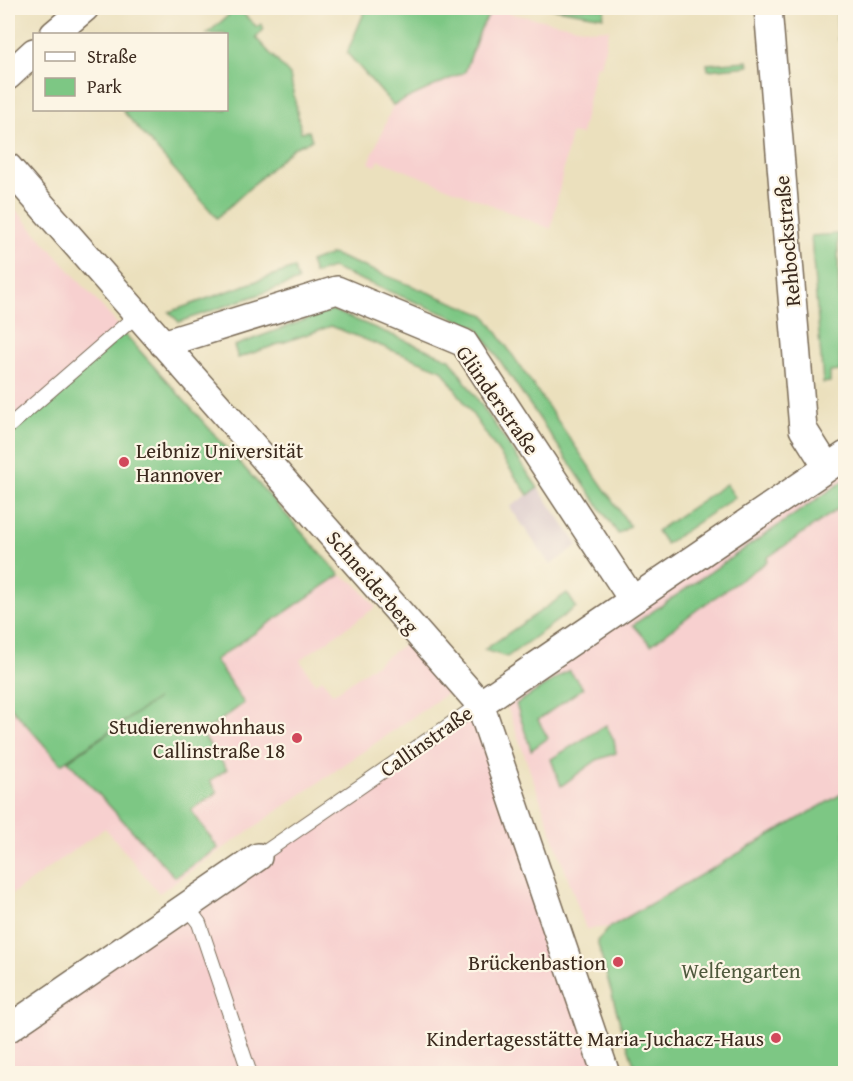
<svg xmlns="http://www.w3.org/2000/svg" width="853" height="1081" viewBox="0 0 853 1081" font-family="'Gentium Book Plus',serif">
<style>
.built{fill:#f7d0cf}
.industrial{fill:#d2bec5}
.green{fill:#7dc784;stroke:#5c7851;stroke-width:1.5}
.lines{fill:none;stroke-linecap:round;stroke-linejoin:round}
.service-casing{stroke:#796a56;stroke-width:16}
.minor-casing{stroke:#796a56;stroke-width:30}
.service{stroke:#fff;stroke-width:14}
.minor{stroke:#fff;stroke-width:27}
.poi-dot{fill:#d1495b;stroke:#fcf5e5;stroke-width:2}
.labels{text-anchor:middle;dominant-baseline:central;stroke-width:4.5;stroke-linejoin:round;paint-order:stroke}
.street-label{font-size:21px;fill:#3b2a1e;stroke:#fcf5e5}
.poi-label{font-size:21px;fill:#3b2a1e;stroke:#fcf5e5;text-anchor:end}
.park-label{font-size:21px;fill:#4f593d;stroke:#fcf5e5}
</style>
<rect width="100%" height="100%" fill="#fcf5e5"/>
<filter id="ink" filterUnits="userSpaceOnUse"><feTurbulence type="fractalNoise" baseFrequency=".0167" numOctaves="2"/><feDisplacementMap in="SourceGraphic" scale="12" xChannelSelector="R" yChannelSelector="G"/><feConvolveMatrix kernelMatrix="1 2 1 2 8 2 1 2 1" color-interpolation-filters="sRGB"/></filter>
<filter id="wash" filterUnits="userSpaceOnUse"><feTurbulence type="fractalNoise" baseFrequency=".008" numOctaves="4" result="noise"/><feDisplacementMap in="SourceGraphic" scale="24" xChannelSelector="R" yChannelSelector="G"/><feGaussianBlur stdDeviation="1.35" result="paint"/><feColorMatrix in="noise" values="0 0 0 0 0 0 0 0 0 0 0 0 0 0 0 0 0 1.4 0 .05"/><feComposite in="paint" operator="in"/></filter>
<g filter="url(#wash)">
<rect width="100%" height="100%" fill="#ebe0bd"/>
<path class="built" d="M 493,8 L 505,8 L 507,13 L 593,30 L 609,29 L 601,66 L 596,65 L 581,135 L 571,133 L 551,229 L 379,160 L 376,166 L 369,163 L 393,105 L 465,72 L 481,28 Z
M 8,201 L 340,575 L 355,583 L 376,607 L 300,660 L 315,683 L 322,679 L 333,694 L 406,643 L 449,692 L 159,893 L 105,828 L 8,897 Z
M 845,455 L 845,792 L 610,927 L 586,929 L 501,689 Z
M 480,704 L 606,1073 L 8,1074 L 8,1029 Z"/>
<path class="industrial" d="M 538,488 L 578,545 L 550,565 L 510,507 Z"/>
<path class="green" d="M 237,8 L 257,27 L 261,24 L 264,29 L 256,38 L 290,75 L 301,132 L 309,131 L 312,140 L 293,148 L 217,218 L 122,110 L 226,110 L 226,34 L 207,34 Z
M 366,8 L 493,8 L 481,28 L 465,72 L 393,105 L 347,53 Z
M 550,8 L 605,8 L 603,17 Z
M 837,8 L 845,8 L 845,41 L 838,40 Z
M 748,61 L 749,66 L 708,70 L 707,64 Z
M 838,234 L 840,371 L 830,372 L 830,382 L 823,383 L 811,236 Z
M 332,254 L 485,315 L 630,526 L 618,534 L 477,327 L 332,268 L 314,274 L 310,262 Z
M 294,268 L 298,281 L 179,322 L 169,312 Z
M 332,310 L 450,359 L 538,488 L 528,495 L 442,370 L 331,326 L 238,358 L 234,346 Z
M 124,333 L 340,575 L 215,660 L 244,703 L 202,734 L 227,769 L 210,781 L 218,792 L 191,810 L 218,848 L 175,877 L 68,761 L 157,699 L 61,764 L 8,704 L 8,437 Z
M 845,480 L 845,504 L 767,558 L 768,561 L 698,609 L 651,645 L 633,625 Z
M 726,484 L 735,497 L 666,544 L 657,531 Z
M 567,593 L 576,607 L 507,657 L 484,650 Z
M 569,670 L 583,688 L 538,720 L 548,738 L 531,750 L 516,704 Z
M 606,725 L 614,740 L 616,753 L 597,760 L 561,786 L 551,759 Z
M 845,792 L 845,1073 L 637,1073 L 620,1023 L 597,941 L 610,927 Z"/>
</g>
<g filter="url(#ink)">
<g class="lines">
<defs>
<path id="service" d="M 8,427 L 138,314
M 258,857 L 480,704
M 187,907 L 199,923 L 250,1074"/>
<path id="minor" d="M 768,8 L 803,429 L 827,467
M 54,34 L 85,8
M 8,76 L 34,52
M 8,167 L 480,704 L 606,1074
M 163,344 L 337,290 L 464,343 L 632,599
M 480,704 L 846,455
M 8,1029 L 258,857"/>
</defs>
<use href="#service" class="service-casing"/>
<use href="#minor" class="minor-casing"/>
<use href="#service" class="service"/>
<use href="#minor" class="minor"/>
</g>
</g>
<g class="poi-dot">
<circle cx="124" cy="462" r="6"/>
<circle cx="297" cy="738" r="6"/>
<circle cx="618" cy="962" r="6"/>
<circle cx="776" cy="1038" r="6"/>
</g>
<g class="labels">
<g class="street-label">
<text transform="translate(787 241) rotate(-95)">Rehbockstraße</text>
<text transform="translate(498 400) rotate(55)">Glünderstraße</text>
<text transform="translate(373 582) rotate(49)">Schneiderberg</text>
<text transform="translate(426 741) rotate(-35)">Callinstraße</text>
</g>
<g class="poi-label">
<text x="136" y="450" text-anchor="start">Leibniz Universität<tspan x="136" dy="24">Hannover</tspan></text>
<text x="285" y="726">Studierenwohnhaus<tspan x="285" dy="24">Callinstraße 18</tspan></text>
<text x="606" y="962">Brückenbastion</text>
<text x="764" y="1038">Kindertagesstätte Maria-Juchacz-Haus</text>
</g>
<g class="park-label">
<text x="741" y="970">Welfengarten</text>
</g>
</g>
<rect width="853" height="1081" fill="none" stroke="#fcf5e5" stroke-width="30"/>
<rect x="33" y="33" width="195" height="78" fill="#fcf5e5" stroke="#afa495" stroke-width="1.5"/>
<rect x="45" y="52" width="30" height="9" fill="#ffffff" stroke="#afa495" stroke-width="1.5"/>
<text x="87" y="63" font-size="18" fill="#3b2a1e">Straße</text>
<rect x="45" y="78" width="30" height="18" fill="#7dc784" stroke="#afa495" stroke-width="1.5"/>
<text x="87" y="93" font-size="18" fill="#3b2a1e">Park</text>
</svg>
